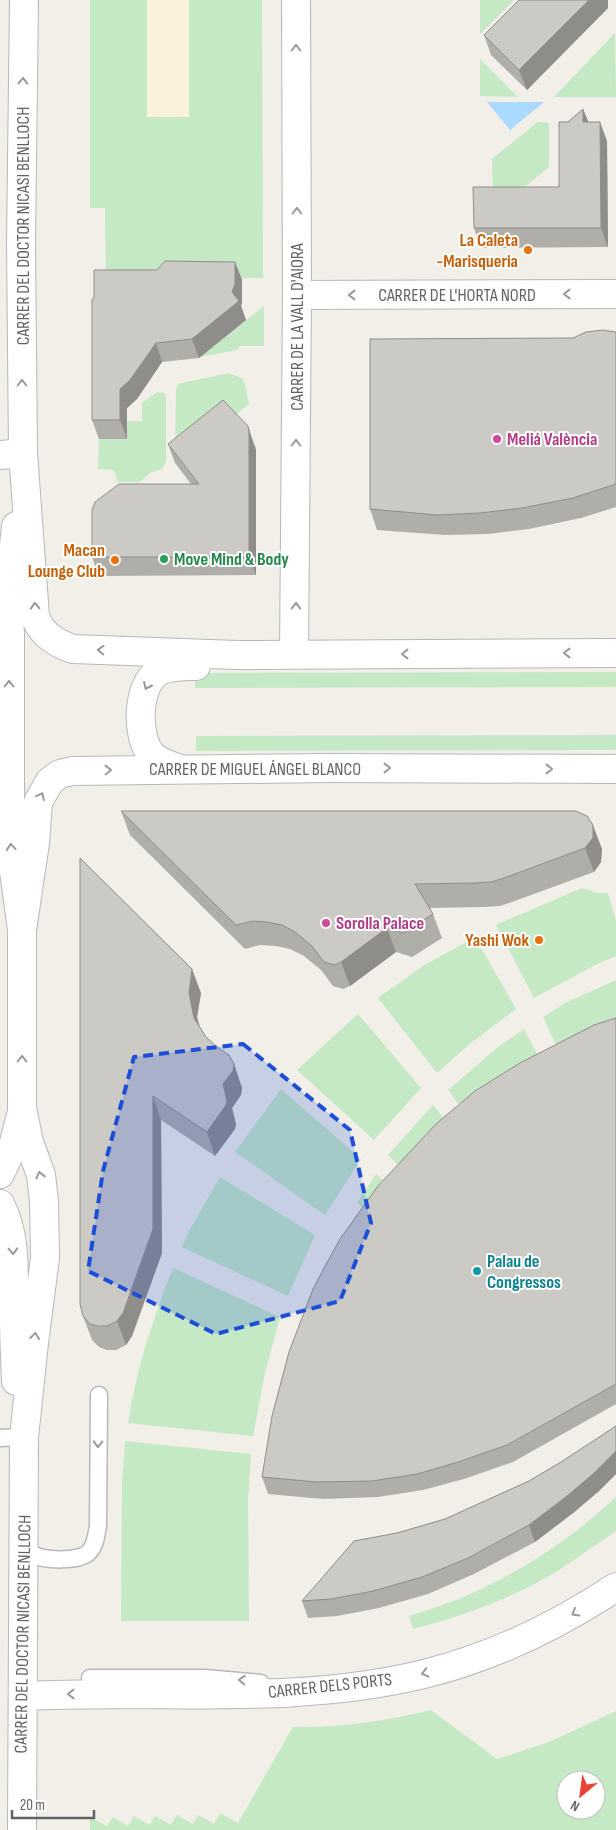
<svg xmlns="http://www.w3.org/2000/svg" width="616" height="1830" viewBox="0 0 616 1830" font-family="'Sofia Sans Condensed',sans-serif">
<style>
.green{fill:#c5e8c5;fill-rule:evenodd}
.sand{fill:#fbf3d9}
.water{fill:#aadaff}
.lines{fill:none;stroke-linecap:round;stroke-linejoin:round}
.service-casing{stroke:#b5b8bc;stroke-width:19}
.minor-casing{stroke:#b5b8bc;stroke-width:30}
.tertiary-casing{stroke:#b5b8bc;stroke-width:30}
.service{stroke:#fff;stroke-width:16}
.minor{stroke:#fff;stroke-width:28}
.tertiary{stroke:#fff;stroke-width:28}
.wall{fill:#afaea9}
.shaded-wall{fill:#8f8d8a}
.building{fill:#cccac5;stroke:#8f8d8a}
.oneway{stroke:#979a9d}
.marked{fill:#1d4ed8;fill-opacity:0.2;stroke:#1d4ed8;stroke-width:4;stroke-dasharray:10 6;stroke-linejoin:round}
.food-dot{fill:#e8710a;stroke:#fff;stroke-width:2}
.hotel-dot{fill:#d1479c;stroke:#fff;stroke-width:2}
.leisure-dot{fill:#2e9e5b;stroke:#fff;stroke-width:2}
.culture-dot{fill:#0f9aa8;stroke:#fff;stroke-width:2}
.labels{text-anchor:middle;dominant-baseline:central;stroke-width:4;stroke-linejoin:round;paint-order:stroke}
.street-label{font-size:18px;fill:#5f6368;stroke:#fff}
.food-label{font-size:18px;font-weight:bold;fill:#c56008;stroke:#fff;text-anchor:end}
.hotel-label{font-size:18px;font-weight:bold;fill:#b23c85;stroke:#fff;text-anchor:start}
.leisure-label{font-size:18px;font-weight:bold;fill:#27864d;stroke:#fff;text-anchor:start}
.culture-label{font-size:18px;font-weight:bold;fill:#0d838f;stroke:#fff;text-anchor:start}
</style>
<rect width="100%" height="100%" fill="#f1efe8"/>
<path class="green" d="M 90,0 L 262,0 L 263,278 L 106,277 L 105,208 L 90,208 Z
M 480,0 L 514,0 L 480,34 Z
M 615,33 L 616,97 L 554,97 Z
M 480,59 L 518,97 L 480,96 Z
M 538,122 L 549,123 L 549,167 L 516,194 L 493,194 L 492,159 Z
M 264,306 L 264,346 L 240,346 L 237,350 L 200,357 Z
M 228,373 L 242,378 L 245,384 L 249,404 L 175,463 L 176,390 L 178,384 Z
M 157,392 L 164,393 L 166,398 L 166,461 C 162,473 159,469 150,473 C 147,475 143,480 140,482 L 117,482 L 116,474 L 113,470 L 98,469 L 99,439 L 127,439 L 127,421 L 142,421 L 142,403 Z
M 616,672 L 616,687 L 195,688 L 195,673 Z
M 616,735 L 616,750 L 196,751 L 196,736 Z
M 582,888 L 598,893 L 608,893 L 616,921 L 616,956 L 595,965 L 534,998 L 496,925 Z
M 475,937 L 516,1009 L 472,1042 L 437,1073 L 378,998 L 423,966 Z
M 616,980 L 616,1037 L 563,1060 L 543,1017 L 565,1003 Z
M 358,1014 L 421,1088 L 374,1140 L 297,1070 Z
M 524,1029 L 545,1069 L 469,1118 L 448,1090 L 498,1047 Z
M 281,1089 L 361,1159 L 325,1215 L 235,1152 Z
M 433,1105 L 454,1131 L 409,1175 L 388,1155 Z
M 376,1174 L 396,1190 L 374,1217 L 357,1203 Z
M 220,1177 L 315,1235 L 288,1296 L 182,1247 L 189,1231 Z
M 173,1268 L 280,1317 L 265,1373 L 253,1436 L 128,1423 C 136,1370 153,1318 173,1268 Z
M 125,1441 L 251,1454 L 248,1500 L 249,1621 L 121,1621 L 122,1485 Z
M 616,1497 L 616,1531 C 598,1543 580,1556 562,1568 C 518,1596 464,1616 413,1629 L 409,1616 C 425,1611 441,1606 456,1600 C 515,1576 569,1541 616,1497 Z
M 431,1710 L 497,1759 L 549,1742 L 616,1711 L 616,1830 L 90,1830 L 90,1817 L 107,1826 L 113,1817 L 128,1826 L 134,1816 L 150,1825 L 155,1816 L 171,1825 L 177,1815 L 193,1824 L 198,1815 L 214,1824 L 220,1813 L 238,1823 L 293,1727 C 339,1728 386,1721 431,1710 ZM 566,1780 L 596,1780 L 596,1810 L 566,1810 Z"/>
<path class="sand" d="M 147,0 L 189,0 L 189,117 L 147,117 Z"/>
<path class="water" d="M 487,102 L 544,102 L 510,130 Z"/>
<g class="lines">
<defs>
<path id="service" d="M 0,1438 L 24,1437
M 24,1545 C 26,1548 28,1551 32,1554 C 44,1561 80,1562 89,1552 C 96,1545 96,1535 98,1526 L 99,1395
M 90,1678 L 205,1678 L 261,1683"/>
<path id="minor" d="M 297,295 L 616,294
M 0,455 L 23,453
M 294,654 L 297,295 L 296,0
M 22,1108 L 29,1142 L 41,1175 L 44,1201 L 45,1258 L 34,1343 L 24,1437 L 22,1830
M 0,1174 L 13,1146 L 21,1115
M 0,1204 C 18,1238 13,1278 14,1315 C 14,1337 15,1359 16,1381
M 24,1696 C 157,1689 293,1706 424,1674 C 493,1657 557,1626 616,1587"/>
<path id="tertiary" d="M 24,0 L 21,243 L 23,453 L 35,616 C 41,634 55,643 73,649 L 237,655 L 616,653
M 16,526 L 8,604 L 10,633 L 10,842 L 22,930 L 22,1108
M 180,769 C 170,765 157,762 150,753 C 136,734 137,685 158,672 C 168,666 185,666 196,666
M 22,930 L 35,843 L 38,802 L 50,781 L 60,774 L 72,771 L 329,768 L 616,769"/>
</defs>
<use href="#service" class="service-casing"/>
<use href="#minor" class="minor-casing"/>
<use href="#tertiary" class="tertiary-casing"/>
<use href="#service" class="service"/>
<use href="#minor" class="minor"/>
<use href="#tertiary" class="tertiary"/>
</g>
<path class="wall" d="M 519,0 L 608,0 L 608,8 L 527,90 L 491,55 L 484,35 Z
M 583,109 L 588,122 L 607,141 L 608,247 L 481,248 L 474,228 L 559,187 L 568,122 Z
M 235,262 L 242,280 L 242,303 L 241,306 L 246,320 L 199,358 L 162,362 L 137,399 L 127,408 L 127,439 L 99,439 L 92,420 L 157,270 Z
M 616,332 L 616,507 L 581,518 L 529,529 L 488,534 L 445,535 L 377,530 L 370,509 L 573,338 Z
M 168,444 L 255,445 L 256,450 L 256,575 L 99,576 L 92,557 L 191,484 L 175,463 Z
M 121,811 L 602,849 L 601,862 L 594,872 L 512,902 L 500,906 L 484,907 L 430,908 L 433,914 L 442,938 L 412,957 L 396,952 L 350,986 L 343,989 L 333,986 L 321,970 L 304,956 L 290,949 L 276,946 L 260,945 L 245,949 L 130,835 Z
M 80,858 L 201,993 L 197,1017 L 200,1027 L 206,1037 L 234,1064 L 242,1088 L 241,1095 L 232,1108 L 236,1124 L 235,1129 L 215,1156 L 161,1120 L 162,1253 L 132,1336 L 126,1345 L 116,1350 L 107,1350 L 99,1347 L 92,1340 L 83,1316 Z
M 616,1018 L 616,1404 L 513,1462 L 464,1479 L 423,1490 L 378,1497 L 323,1499 L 268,1494 L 262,1477 Z
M 616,1426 L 616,1474 L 599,1491 L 573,1513 L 535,1542 L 474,1574 L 428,1594 L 379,1608 L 337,1616 L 308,1618 L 302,1601 L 397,1533 L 445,1519 L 529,1481 L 561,1462 Z"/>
<path class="shaded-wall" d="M 589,0 L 608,0 L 608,8 L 527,90 L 519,70 Z
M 583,109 L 591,128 L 583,122 Z
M 600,122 L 607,141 L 608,247 L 601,228 Z
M 235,262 L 242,280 L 242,303 L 241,306 L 246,320 L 199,358 L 192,339 L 232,292 Z
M 156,343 L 162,362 L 137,399 L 127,408 L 127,439 L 120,420 L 120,389 Z
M 248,426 L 256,450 L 256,575 L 249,557 Z
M 593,825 L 602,849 L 601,862 L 594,872 L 585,848 Z
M 387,928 L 396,952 L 350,986 L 341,962 Z
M 192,969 L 201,993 L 197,1017 L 203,1042 L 194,1018 L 189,993 Z
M 234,1064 L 242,1088 L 241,1095 L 232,1108 L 236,1124 L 235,1129 L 215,1156 L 207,1132 L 223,1084 Z
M 153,1096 L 161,1120 L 162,1253 L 132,1336 L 126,1345 L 117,1321 Z
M 616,1451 L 616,1474 L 599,1491 L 573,1513 L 535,1542 L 529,1525 Z"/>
<path class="building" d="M 519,0 L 589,0 L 519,70 L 484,35 Z
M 583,109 L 583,122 L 600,122 L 601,228 L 474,228 L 473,187 L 559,187 L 559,122 L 568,122 Z
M 165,261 L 235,262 L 235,284 L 232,292 L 239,301 L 192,339 L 156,343 L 130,380 L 120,389 L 120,420 L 92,420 L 92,300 L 94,297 L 94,270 L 157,270 Z
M 603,330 L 616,332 L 616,484 L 573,498 L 522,508 L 480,513 L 437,515 L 370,509 L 370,339 L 573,338 L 586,332 Z
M 223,400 L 248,426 L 249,431 L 249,557 L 92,557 L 92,510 L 95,502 L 119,484 L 199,484 L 168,444 Z
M 121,811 L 576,811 L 587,816 L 593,825 L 593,838 L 585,848 L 504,878 L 491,882 L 475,883 L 415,884 L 433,914 L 403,933 L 387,928 L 341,962 L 335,965 L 324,962 L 312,946 L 295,932 L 282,925 L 267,922 L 252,921 L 236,925 Z
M 80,858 L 192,969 L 189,993 L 194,1018 L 206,1037 L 216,1046 L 229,1055 L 234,1064 L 233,1071 L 223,1084 L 227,1101 L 226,1105 L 207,1132 L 153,1096 L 153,1229 L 123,1313 L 117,1321 L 107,1326 L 98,1326 L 90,1324 L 83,1316 L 80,1304 Z
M 616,1018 L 616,1384 L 507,1445 L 458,1462 L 417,1474 L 372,1481 L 317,1482 L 262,1477 L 272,1416 L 289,1352 L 313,1289 L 323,1270 L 340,1239 L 378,1186 L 436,1124 L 475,1091 L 520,1063 L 594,1025 Z
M 616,1426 L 616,1451 L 593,1474 L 567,1496 L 529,1525 L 468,1558 L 422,1577 L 373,1591 L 331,1599 L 302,1601 L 354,1541 L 397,1533 L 445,1519 L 529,1481 L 561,1462 Z"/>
<defs><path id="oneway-chevron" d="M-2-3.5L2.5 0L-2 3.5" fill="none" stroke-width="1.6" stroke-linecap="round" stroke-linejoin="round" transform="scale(1.25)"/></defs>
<g class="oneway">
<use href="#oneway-chevron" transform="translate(296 48) rotate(-90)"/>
<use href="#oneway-chevron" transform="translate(23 81) rotate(-89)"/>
<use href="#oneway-chevron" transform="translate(297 211) rotate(-90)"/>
<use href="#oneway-chevron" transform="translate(567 294) rotate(180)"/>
<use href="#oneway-chevron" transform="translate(352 295) rotate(180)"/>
<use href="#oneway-chevron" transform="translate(22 383) rotate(-90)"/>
<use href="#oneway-chevron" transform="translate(296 443) rotate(-90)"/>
<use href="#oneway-chevron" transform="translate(35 606) rotate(-92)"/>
<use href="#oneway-chevron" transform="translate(296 606) rotate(-89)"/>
<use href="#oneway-chevron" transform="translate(101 650) rotate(-178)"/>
<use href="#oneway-chevron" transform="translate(567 653) rotate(180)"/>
<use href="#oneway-chevron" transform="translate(405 654) rotate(180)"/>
<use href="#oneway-chevron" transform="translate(9 684) rotate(-90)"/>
<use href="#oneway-chevron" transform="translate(147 686) rotate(114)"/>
<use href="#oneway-chevron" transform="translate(387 768)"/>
<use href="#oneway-chevron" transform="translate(549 769)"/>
<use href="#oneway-chevron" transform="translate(108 770) rotate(-1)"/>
<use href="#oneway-chevron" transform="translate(41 796) rotate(-64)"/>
<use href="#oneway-chevron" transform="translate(11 847) rotate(-95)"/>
<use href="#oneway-chevron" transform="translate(22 1059) rotate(-90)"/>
<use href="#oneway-chevron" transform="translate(40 1175) rotate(-104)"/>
<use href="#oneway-chevron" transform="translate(13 1251) rotate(88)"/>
<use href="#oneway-chevron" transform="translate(35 1336) rotate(-83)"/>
<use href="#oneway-chevron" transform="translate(98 1444) rotate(91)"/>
<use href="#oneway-chevron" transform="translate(575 1613) rotate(150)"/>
<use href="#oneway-chevron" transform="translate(425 1673) rotate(166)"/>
<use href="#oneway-chevron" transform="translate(242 1680) rotate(-176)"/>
<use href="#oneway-chevron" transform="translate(71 1694) rotate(-180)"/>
</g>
<path class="marked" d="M 243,1044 L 350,1130 L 371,1223 L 340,1301 L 216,1334 L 88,1271 L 103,1171 L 134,1057 Z"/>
<g class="food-dot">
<circle cx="528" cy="250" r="5"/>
<circle cx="115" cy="560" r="5"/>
<circle cx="539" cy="940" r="5"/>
</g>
<g class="hotel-dot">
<circle cx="497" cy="439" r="5"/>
<circle cx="326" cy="923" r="5"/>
</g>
<circle class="leisure-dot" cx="164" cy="559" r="5"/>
<circle class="culture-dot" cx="477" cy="1271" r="5"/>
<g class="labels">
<g class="street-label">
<text transform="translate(23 226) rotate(-90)">CARRER DEL DOCTOR NICASI BENLLOCH</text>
<text x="457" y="295">CARRER DE L'HORTA NORD</text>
<text transform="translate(297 327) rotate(-90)">CARRER DE LA VALL D'AIORA</text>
<text x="255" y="769">CARRER DE MIGUEL ÁNGEL BLANCO</text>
<text transform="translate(23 1634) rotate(-89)">CARRER DEL DOCTOR NICASI BENLLOCH</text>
<text transform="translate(330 1686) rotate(-6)">CARRER DELS PORTS</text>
</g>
<g class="food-label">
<text x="518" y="240">La Caleta<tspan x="518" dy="21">-Marisqueria</tspan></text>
<text x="105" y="550">Macan<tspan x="105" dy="21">Lounge Club</tspan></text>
<text x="529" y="940">Yashi Wok</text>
</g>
<g class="hotel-label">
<text x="507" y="439">Meliá València</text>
<text x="336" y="923">Sorolla Palace</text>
</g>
<g class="leisure-label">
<text x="174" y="559">Move Mind &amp; Body</text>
</g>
<g class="culture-label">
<text x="487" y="1261">Palau de<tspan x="487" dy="21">Congressos</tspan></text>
</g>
</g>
<g transform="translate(581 1795) rotate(209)"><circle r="24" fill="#ffffff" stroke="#bfc1c3"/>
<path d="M0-4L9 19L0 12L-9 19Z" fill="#ea4335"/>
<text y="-8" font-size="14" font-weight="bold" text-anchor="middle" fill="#5f6368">N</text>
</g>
<path d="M12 1810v8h82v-8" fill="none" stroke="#5f6368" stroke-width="2.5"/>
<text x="20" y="1810" font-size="15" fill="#5f6368" stroke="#ffffff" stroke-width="4" paint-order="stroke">20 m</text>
</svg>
